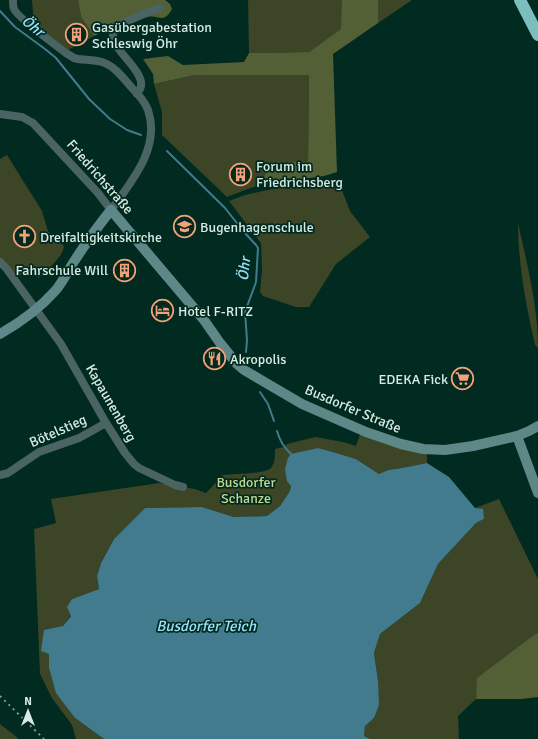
<svg xmlns="http://www.w3.org/2000/svg" width="538" height="739" viewBox="0 0 538 739" font-family="Signika,sans-serif">
<style>
.green{fill:#3c4526}
.forest{fill:#535f34}
.water{fill:#417b8d}
.lines{fill:none;stroke-linecap:round;stroke-linejoin:round}
.stream{stroke:#417b8d;stroke-width:2}
.street{stroke:#4a6363;stroke-width:8}
.secondary{stroke:#5e8787;stroke-width:10}
.highway{stroke:#7cbdbd;stroke-width:12}
.rail{stroke:#7c9990;stroke-width:2;stroke-dasharray:2 4;stroke-linecap:butt}
.labels{text-anchor:middle;dominant-baseline:central;stroke-width:3.5;stroke-linejoin:round;paint-order:stroke}
.poi-label{font-size:14px;fill:#d7ebe3;stroke:#012a20;text-anchor:start}
.street-label{font-size:14px;fill:#d7ebe3;stroke:#012a20}
.park-label{font-size:14px;fill:#c3d890;stroke:#012a20}
.water-label{font-size:15px;font-style:italic;fill:#9ae1f8;stroke:#012a20}
</style>
<rect width="100%" height="100%" fill="#012a20"/>
<path class="green" d="M 32,0 L 78,0 L 81,17 L 94,36 L 68,50 L 57,42 L 34,25 Z
M 248,0 L 342,0 L 342,29 L 309,52 L 249,53 Z
M 378,0 L 412,0 L 378,23 Z
M 195,75 L 309,75 L 308,162 L 271,162 L 260,185 L 245,190 L 227,197 L 162,135 L 162,112 L 154,84 Z
M 7,155 L 42,211 L 48,231 L 64,246 C 63,257 47,270 39,278 L 30,271 L 15,278 L 0,259 L 0,159 Z
M 338,180 L 350,211 L 370,237 L 336,264 L 309,307 L 296,307 L 263,296 L 260,292 L 262,270 L 261,243 L 229,201 L 245,195 L 272,189 Z
M 518,223 C 527,264 538,306 538,348 L 535,345 C 526,305 518,264 518,223 Z
M 360,434 L 427,454 L 427,463 L 402,468 L 388,470 L 379,474 L 356,459 L 333,452 L 318,448 L 308,451 L 291,486 L 290,491 L 280,506 L 267,516 L 234,517 L 202,507 L 145,508 L 114,539 L 101,563 L 97,576 L 99,589 L 72,599 L 71,615 L 63,626 L 49,654 L 49,668 L 75,718 L 104,739 L 76,739 L 72,725 L 52,698 L 40,674 L 34,529 L 56,523 L 51,499 L 159,483 L 195,489 L 206,493 L 223,475 C 232,474 266,474 271,468 C 275,463 275,456 275,449 L 284,447 L 287,444 L 315,437 L 343,442 L 356,446 Z
M 499,499 L 538,579 L 538,633 L 535,634 L 478,678 L 476,699 L 458,716 L 459,739 L 370,739 L 364,736 L 365,725 L 374,718 L 378,681 L 374,653 L 380,634 L 420,603 L 438,564 L 476,523 L 484,519 L 475,508 Z
M 0,724 L 18,738 L 18,739 L 0,739 Z"/>
<path class="forest" d="M 78,0 L 165,0 L 170,4 L 172,9 C 163,25 159,14 147,17 C 138,19 129,25 121,29 L 115,26 L 94,36 L 81,17 Z
M 342,0 L 378,0 L 378,23 L 333,54 L 337,172 L 324,176 L 260,185 L 271,162 L 308,162 L 309,75 L 195,75 L 154,84 L 153,74 L 143,59 L 168,56 L 183,65 L 244,62 L 249,53 L 309,52 L 341,29 Z
M 538,633 L 538,697 L 522,699 L 476,699 L 477,678 L 535,634 Z"/>
<path class="water" d="M 318,448 L 333,452 L 356,459 L 379,474 L 388,470 L 402,468 L 427,463 L 449,477 L 475,508 L 483,509 L 484,519 L 476,523 L 438,564 L 420,603 L 380,634 L 374,653 L 378,681 L 379,705 L 374,718 L 365,726 L 364,736 L 370,739 L 104,739 L 75,718 L 56,693 L 49,668 L 49,654 L 41,651 L 44,630 L 63,626 L 71,616 L 67,607 L 72,599 L 99,589 L 97,576 L 101,563 L 114,539 L 145,508 L 202,507 L 234,517 L 267,516 L 280,506 L 290,491 L 291,486 L 287,481 L 285,469 L 288,458 L 291,454 Z"/>
<g class="lines">
<path class="stream" d="M 0,11 L 15,27 L 45,49 L 56,58 L 89,99 L 110,119 L 127,130 L 141,135
M 167,151 L 225,208 L 244,232 L 256,245 L 258,248 L 256,282 L 245,312 L 247,340 L 246,352
M 260,392 L 268,404 L 274,421
M 277,431 C 280,441 283,446 291,454"/>
<path class="street" d="M 137,94 C 139,91 141,88 141,86 C 144,68 103,44 115,30 C 120,22 149,12 159,8
M 0,114 L 22,117 L 33,123 L 98,193 L 111,210 C 131,182 161,148 148,110 C 145,102 138,94 132,88 C 124,79 115,66 102,62 C 95,60 85,60 78,59 L 74,58 L 66,53 C 58,47 16,16 14,9 C 13,7 13,3 13,0
M 0,262 L 6,268 L 61,344 L 106,423 L 125,453 L 134,464 L 139,468 L 175,485 L 183,487
M 0,475 L 8,473 L 39,452 L 79,438 L 106,423"/>
<path class="secondary" d="M 0,334 C 21,322 39,309 55,291 C 63,282 68,270 75,260 C 86,243 98,226 111,210 L 204,320 L 220,343 L 237,364 L 244,370 L 261,380 L 302,404 L 366,432 L 401,444 L 423,449 L 445,450 L 473,446 L 517,436 L 529,431 L 538,426
M 517,436 L 538,493"/>
<path class="highway" d="M 520,0 L 538,35"/>
<path class="rail" d="M 0,696 L 44,739"/>
</g>
<defs>
<symbol id="building-ring" viewBox="-11 -11 22 22"><circle r="9.5" fill="#012a20" stroke="#f0a27a" stroke-width="1.5"/><path d="M-4-6H4V6H1V3H-1V6H-4ZM-2.5-4.3h1.7v1.8h-1.7ZM.8-4.3h1.7v1.8H.8ZM-2.5-1h1.7V.8h-1.7ZM.8-1h1.7V.8H.8Z" fill="#f0a27a"/></symbol>
<symbol id="school-ring" viewBox="-11 -11 22 22"><circle r="9.5" fill="#012a20" stroke="#f0a27a" stroke-width="1.5"/><path d="M0-5L7-2L0 1L-7-2ZM-4 1L0 2.5L4 1V4Q0 6-4 4Z" fill="#f0a27a"/></symbol>
<symbol id="church-ring" viewBox="-11 -11 22 22"><circle r="9.5" fill="#012a20" stroke="#f0a27a" stroke-width="1.5"/><path d="M-1.2-6h2.4v3.5h3.3v2.4h-3.3V6h-2.4V-.1h-3.3v-2.4h3.3Z" fill="#f0a27a"/></symbol>
<symbol id="hotel-ring" viewBox="-11 -11 22 22"><circle r="9.5" fill="#012a20" stroke="#f0a27a" stroke-width="1.5"/><path d="M-6-4.5h1.5V1H6V5H4.5V3h-9V5H-6ZM-4 0a1.8 1.8 0 1 1 3.6 0ZM.5 0V-2.5h3Q6-2.5 6 0Z" fill="#f0a27a"/></symbol>
<symbol id="restaurant-ring" viewBox="-11 -11 22 22"><circle r="9.5" fill="#012a20" stroke="#f0a27a" stroke-width="1.5"/><path d="M-5-6h1v4h1v-4h1v4h1v-4h1v5L-1.5 .5V6h-2V.5L-5-1ZM5-6V6H3V1.5H1.5Q1.5-4 5-6Z" fill="#f0a27a"/></symbol>
<symbol id="supermarket-ring" viewBox="-11 -11 22 22"><circle r="9.5" fill="#012a20" stroke="#f0a27a" stroke-width="1.5"/><path d="M-6-5.5h2.5l.6 2H6L4.5 2H-2.5L-4.4-4H-6ZM-1.5 3.2a1.3 1.3 0 1 0 .1 0ZM3 3.2a1.3 1.3 0 1 0 .1 0Z" fill="#f0a27a"/></symbol>
</defs>
<g fill-rule="evenodd">
<use href="#building-ring" x="64" y="22" width="25" height="25"/>
<use href="#building-ring" x="228" y="162" width="25" height="25"/>
<use href="#school-ring" x="172" y="214" width="25" height="25"/>
<use href="#church-ring" x="12" y="224" width="25" height="25"/>
<use href="#building-ring" x="112" y="258" width="25" height="25"/>
<use href="#hotel-ring" x="150" y="298" width="25" height="25"/>
<use href="#restaurant-ring" x="202" y="346" width="25" height="25"/>
<use href="#supermarket-ring" x="450" y="366" width="25" height="25"/>
</g>
<g class="labels">
<g class="poi-label">
<text x="92" y="27">Gasübergabestation<tspan x="92" dy="16">Schleswig Öhr</tspan></text>
<text x="256" y="166">Forum im<tspan x="256" dy="16">Friedrichsberg</tspan></text>
<text x="200" y="227">Bugenhagenschule</text>
<text x="40" y="237">Dreifaltigkeitskirche</text>
<text x="108" y="270" text-anchor="end">Fahrschule Will</text>
<text x="178" y="311">Hotel F-RITZ</text>
<text x="230" y="359">Akropolis</text>
<text x="448" y="379" text-anchor="end">EDEKA Fick</text>
</g>
<g class="street-label">
<text transform="translate(100 177) rotate(49)">Friedrichstraße</text>
<text transform="translate(111 403) rotate(60)">Kapaunenberg</text>
<text transform="translate(353 409) rotate(23)">Busdorfer Straße</text>
<text transform="translate(58 431) rotate(-24)">Bötelstieg</text>
</g>
<g class="park-label">
<text x="246" y="482">Busdorfer<tspan x="246" dy="16">Schanze</tspan></text>
</g>
<g class="water-label">
<text transform="translate(33 26) rotate(39)">Öhr</text>
<text transform="translate(244 269) rotate(-84)">Öhr</text>
<text x="206" y="626">Busdorfer Teich</text>
</g>
</g>
<g transform="translate(28 711)" stroke="#012a20" stroke-width="3" paint-order="stroke">
<path d="M0-3L7 15L0 10L-7 15Z" fill="#d7ebe3"/>
<text y="-6" font-size="11" font-weight="bold" text-anchor="middle" fill="#d7ebe3">N</text>
</g>
</svg>
